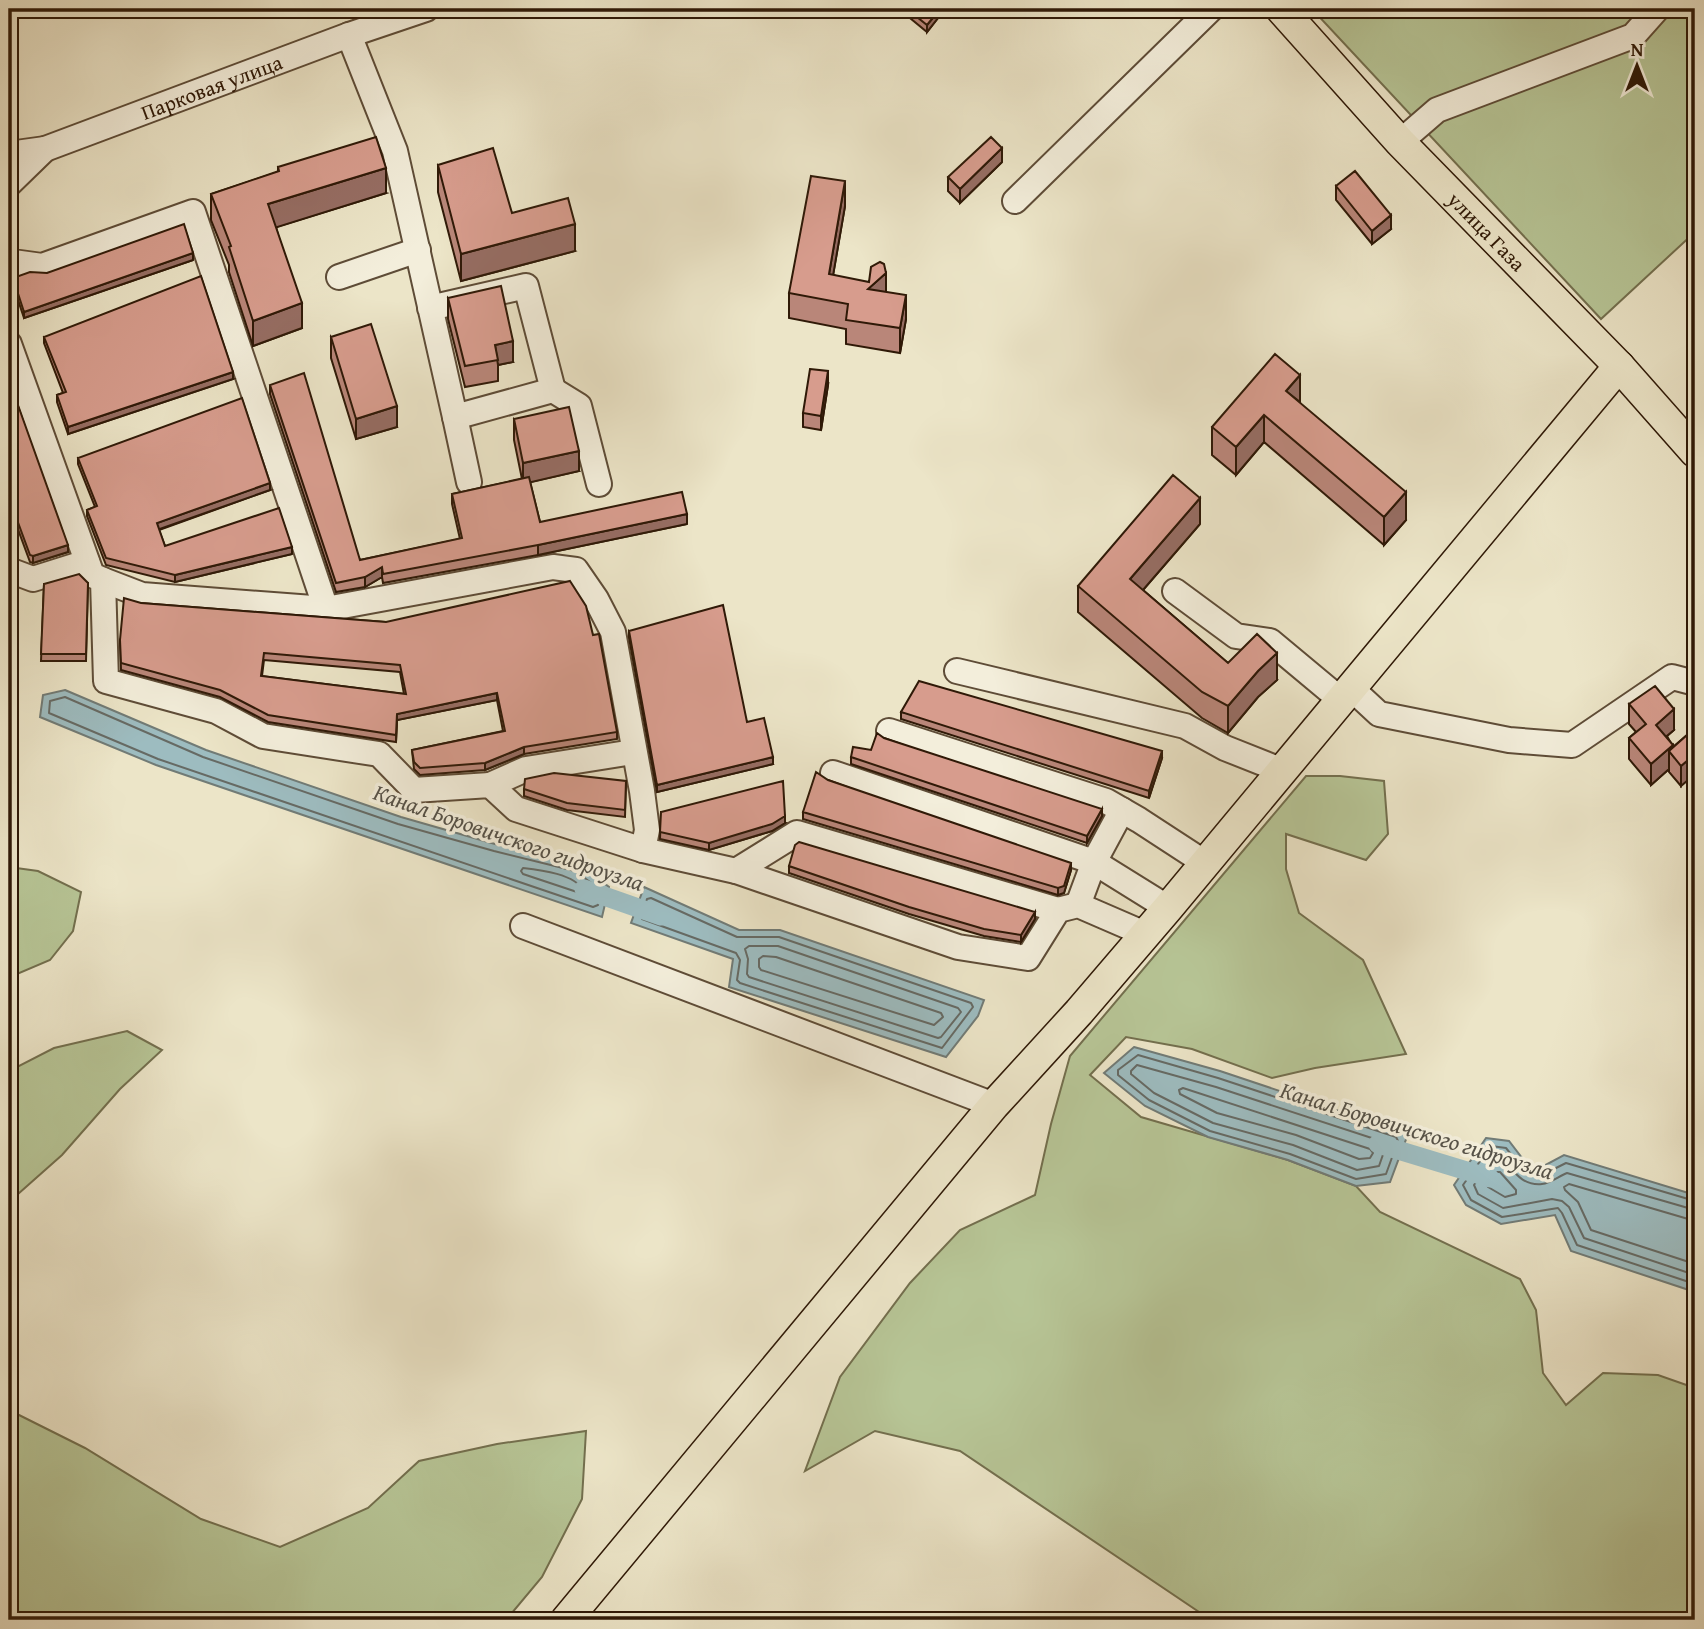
<svg xmlns="http://www.w3.org/2000/svg" width="1704" height="1629" viewBox="0 0 1704 1629" font-family="'Gentium Book Plus',serif">
<style>
.green{fill:#b7c596;stroke:#736f4e;stroke-width:2}
.water{fill:#9dbcc0;stroke:#717b76;stroke-width:2}
.lines{fill:none;stroke-linecap:round;stroke-linejoin:round}
.shore{stroke:#666a64;stroke-width:2}
.canal{stroke:#9dbcc0;stroke-width:19}
.minor-casing{stroke:#5e4c37;stroke-width:28}
.major-casing{stroke:#2f1907;stroke-width:33}
.minor{stroke:#f3eedb;stroke-width:24}
.major{stroke:#ece5c8;stroke-width:30}
.wall{fill:#b98679;stroke:#2f1907;stroke-width:2;fill-rule:evenodd}
.shaded-wall{fill:#966d63;stroke:#2f1907;stroke-width:2}
.building{fill:#d79c8d;stroke:#2f1907;stroke-width:2;fill-rule:evenodd}
.labels{text-anchor:middle;dominant-baseline:central;stroke-width:7;stroke-linejoin:round;paint-order:stroke}
.street-label{font-size:21px;fill:#2f1907;stroke:#f3eedb}
.water-label{font-size:23px;font-style:italic;fill:#565248;stroke:#f3eedb}
</style>
<rect width="100%" height="100%" fill="#ece5c8"/>
<filter id="stains"><feTurbulence type="fractalNoise" baseFrequency=".00286" numOctaves="4"/><feColorMatrix values="0 0 0 0 .2 0 0 0 0 .09 0 0 0 0 .02 0 0 0 .5 -.17"/></filter>
<radialGradient id="worn" r=".72"><stop offset=".6" stop-color="#630" stop-opacity="0"/><stop offset="1" stop-color="#630" stop-opacity=".3"/></radialGradient>
<path class="green" d="M 1312,9 L 1695,9 L 1695,232 L 1601,319 Z
M 1306,776 L 1340,776 L 1384,781 L 1388,834 L 1366,860 L 1286,834 L 1286,869 L 1299,913 L 1363,960 L 1406,1054 L 1315,1068 L 1272,1078 L 1192,1049 L 1126,1037 L 1090,1075 L 1141,1117 L 1288,1160 L 1356,1186 L 1380,1212 L 1520,1279 L 1536,1310 L 1543,1373 L 1566,1405 L 1603,1373 L 1658,1375 L 1695,1388 L 1695,1620 L 1211,1620 L 960,1451 L 875,1431 L 805,1471 L 840,1377 L 910,1283 L 960,1230 L 1035,1195 L 1051,1124 L 1070,1056 Z
M 9,867 L 38,871 L 81,892 L 73,931 L 50,960 L 10,977 Z
M 127,1031 L 162,1050 L 120,1089 L 62,1155 L 9,1202 L 9,1071 L 54,1048 Z
M 9,1410 L 85,1448 L 201,1519 L 280,1547 L 368,1508 L 419,1461 L 497,1444 L 586,1431 L 582,1499 L 542,1577 L 506,1620 L 9,1620 Z"/>
<path class="water" d="M 65,690 L 206,750 L 401,817 L 495,844 L 578,864 L 609,887 L 602,917 L 156,765 L 40,717 L 43,695 Z
M 644,887 L 739,930 L 780,930 L 984,1000 L 978,1016 L 946,1057 L 729,987 L 733,959 L 631,923 Z
M 1134,1047 L 1220,1071 L 1408,1134 L 1390,1182 L 1356,1186 L 1288,1160 L 1208,1137 L 1145,1106 L 1104,1073 Z
M 1486,1138 L 1509,1141 L 1529,1167 L 1540,1168 L 1564,1155 L 1695,1195 L 1695,1292 L 1571,1251 L 1555,1215 L 1501,1224 L 1466,1205 L 1454,1185 Z"/>
<g class="lines">
<path class="shore" d="M 65,697 L 203,757 L 398,824 L 494,851 L 575,871 L 601,890 L 598,905 L 593,907 L 158,759 L 49,713 L 50,701 Z
M 523,868 C 541,870 575,874 584,891 L 580,893 L 523,874 L 521,871 Z
M 651,898 L 737,937 L 779,937 L 971,1003 L 973,1007 L 942,1048 L 740,983 L 737,980 L 740,960 L 736,953 L 642,919 L 641,916 L 647,899 Z
M 749,946 L 778,946 L 958,1008 L 961,1012 L 941,1037 L 938,1038 L 749,977 L 747,974 L 748,959 L 745,949 Z
M 763,956 L 776,957 L 941,1013 L 943,1017 L 934,1025 L 761,970 L 759,967 L 759,959 Z
M 1138,1055 L 1218,1078 L 1396,1137 L 1398,1141 L 1386,1174 L 1356,1179 L 1290,1154 L 1210,1131 L 1149,1100 L 1118,1075 L 1118,1070 Z
M 1137,1065 L 1216,1087 L 1384,1142 L 1386,1146 L 1379,1166 L 1357,1170 L 1293,1145 L 1213,1123 L 1154,1093 L 1131,1074 L 1131,1071 Z
M 1183,1088 L 1370,1149 L 1373,1153 L 1370,1158 L 1359,1159 L 1296,1135 L 1217,1113 L 1180,1094 L 1179,1090 Z
M 1495,1172 L 1500,1172 L 1516,1190 L 1516,1194 L 1505,1197 L 1488,1187 L 1487,1183 Z
M 1695,1201 L 1566,1163 L 1542,1175 L 1527,1174 L 1506,1148 L 1491,1146 L 1463,1185 L 1471,1200 L 1502,1217 L 1558,1208 L 1562,1213 L 1577,1245 L 1695,1284
M 1695,1210 L 1567,1173 C 1559,1176 1551,1183 1542,1184 C 1512,1187 1509,1152 1493,1157 L 1474,1185 L 1478,1194 L 1503,1208 L 1552,1199 L 1562,1201 L 1569,1207 L 1584,1238 L 1695,1275
M 1695,1221 L 1569,1184 L 1564,1187 L 1565,1190 L 1578,1202 L 1591,1230 L 1695,1264"/>
<path class="canal" d="M 584,889 L 661,916
M 1378,1144 L 1490,1178"/>
<defs>
<g id="minor">
<path d="M 349,35 L 395,151 L 455,417 L 553,390 L 526,286 L 430,308"/>
<path d="M 1400,142 L 1437,110 L 1633,36 L 1657,9"/>
<path d="M 9,154 L 45,149"/>
<path id="s1" d="M 9,184 L 45,149 L 349,35 L 426,9"/>
<path d="M 1015,201 L 1211,9"/>
<path d="M 9,259 L 13,262 L 42,266 L 193,212 L 326,609"/>
<path d="M 339,277 L 418,250"/>
<path d="M 9,344 L 92,575 L 103,580 L 106,681 L 216,711 L 263,736 L 379,754 L 414,790 L 490,785 L 516,809 L 643,850 L 736,871 L 958,947 L 1028,958 L 1058,910 L 1078,905 L 1145,934"/>
<path d="M 553,390 L 579,406 L 599,484"/>
<path d="M 455,417 L 469,482"/>
<path d="M 9,570 L 33,579 L 87,562"/>
<path d="M 103,580 L 142,595 L 326,609 L 553,567 L 576,570 L 596,599 L 613,632 L 642,791 L 647,830 L 643,850"/>
<path d="M 1175,591 L 1236,636 L 1270,641 L 1342,701"/>
<path d="M 957,671 L 1185,726 L 1225,748 L 1283,771"/>
<path d="M 1352,689 L 1379,714 L 1509,740 L 1572,745 L 1672,677 L 1695,683"/>
<path d="M 889,731 L 1106,801 L 1139,820 L 1205,863"/>
<path d="M 833,773 L 1094,862 L 1168,908"/>
<path d="M 490,785 L 526,769 L 633,752"/>
<path d="M 736,871 L 797,833 L 1058,910"/>
<path d="M 1078,905 L 1094,862 L 1122,810"/>
<path d="M 523,926 L 994,1105"/>
</g>
<g id="major">
<path id="s2" d="M 1281,9 L 1400,142 L 1619,366 L 1695,452"/>
<path d="M 566,1620 L 994,1105 L 1079,1012 L 1168,908 L 1619,366"/>
</g>
</defs>
<use href="#minor" class="minor-casing"/>
<use href="#major" class="major-casing"/>
<use href="#minor" class="minor"/>
<use href="#major" class="major"/>
</g>
<path class="wall" d="M 899,9 L 945,9 L 927,32 Z
M 1002,162 L 960,203 L 948,191 L 948,177 Z
M 438,165 L 512,213 L 575,251 L 461,281 L 438,192 Z
M 278,167 L 386,193 L 276,227 L 302,328 L 253,346 L 229,272 L 229,265 L 211,220 L 211,194 L 278,172 Z
M 1336,186 L 1391,229 L 1372,244 L 1336,200 Z
M 845,206 L 833,275 L 886,292 L 906,319 L 900,353 L 846,344 L 846,329 L 789,318 L 789,293 Z
M 193,260 L 24,318 L 13,285 L 13,278 L 47,273 Z
M 448,298 L 513,362 L 498,365 L 498,381 L 465,387 L 448,319 Z
M 44,337 L 233,379 L 68,434 L 57,402 L 57,395 L 63,393 L 44,343 Z
M 331,337 L 397,427 L 356,439 L 331,358 Z
M 9,380 L 68,552 L 33,563 L 30,562 L 9,505 Z
M 270,385 L 360,560 L 460,539 L 452,504 L 452,494 L 522,479 L 514,440 L 514,419 L 579,471 L 530,482 L 540,522 L 687,524 L 538,555 L 383,583 L 382,577 L 365,587 L 336,592 L 270,394 Z
M 828,385 L 821,430 L 803,427 L 803,413 Z
M 1299,402 L 1406,520 L 1384,545 L 1264,442 L 1236,475 L 1212,455 L 1212,427 Z
M 78,458 L 270,490 L 159,530 L 165,546 L 292,554 L 175,582 L 106,565 L 87,516 L 87,510 L 95,507 L 78,464 Z
M 1200,524 L 1143,590 L 1228,663 L 1277,680 L 1258,697 L 1228,733 L 1202,718 L 1078,612 L 1078,586 Z
M 88,583 L 86,661 L 41,661 L 44,584 Z
M 141,603 L 386,622 L 593,635 L 617,732 L 617,739 L 524,754 L 485,770 L 420,775 L 414,769 L 412,750 L 503,731 L 497,700 L 397,720 L 396,742 L 268,722 L 220,697 L 121,670 L 120,640 ZM 264,660 L 400,672 L 404,694 L 262,676 Z
M 629,631 L 747,722 L 773,764 L 657,792 L 629,638 Z
M 1629,704 L 1674,730 L 1667,736 L 1673,747 L 1695,728 L 1681,786 L 1669,772 L 1669,769 L 1651,785 L 1629,759 L 1629,738 L 1636,732 L 1629,724 Z
M 901,712 L 1162,758 L 1149,798 L 901,719 Z
M 884,738 L 1102,816 L 1087,843 L 851,764 L 851,757 L 871,750 Z
M 828,780 L 1071,870 L 1064,893 L 1058,895 L 803,819 L 803,812 Z
M 626,781 L 625,817 L 567,810 L 524,796 L 524,789 Z
M 661,812 L 785,823 L 772,831 L 709,850 L 660,839 Z
M 789,866 L 1035,919 L 1021,942 L 984,936 L 909,914 L 789,873 Z"/>
<path class="shaded-wall" d="M 940,9 L 945,9 L 927,32 L 927,25 Z
M 1002,148 L 1002,162 L 960,203 L 960,189 Z
M 386,168 L 386,193 L 268,230 L 268,204 Z
M 845,181 L 845,206 L 829,299 L 829,274 Z
M 1391,215 L 1391,229 L 1372,244 L 1372,231 Z
M 575,224 L 575,251 L 461,281 L 461,254 Z
M 193,253 L 193,260 L 24,318 L 24,312 Z
M 886,273 L 886,298 L 868,289 Z
M 906,295 L 906,319 L 900,353 L 900,328 Z
M 302,303 L 302,328 L 253,346 L 253,321 Z
M 513,341 L 513,362 L 498,365 L 495,345 Z
M 828,371 L 828,385 L 821,430 L 821,416 Z
M 233,372 L 233,379 L 68,434 L 68,427 Z
M 1300,375 L 1300,402 L 1286,391 Z
M 397,406 L 397,427 L 356,439 L 356,419 Z
M 1264,415 L 1264,442 L 1236,475 L 1236,447 Z
M 579,451 L 579,471 L 523,484 L 523,463 Z
M 270,483 L 270,490 L 157,530 L 157,523 Z
M 1406,492 L 1406,520 L 1384,545 L 1384,517 Z
M 1200,498 L 1200,524 L 1130,605 L 1130,579 Z
M 687,514 L 687,524 L 538,555 L 538,545 Z
M 68,545 L 68,552 L 33,563 L 33,556 Z
M 292,547 L 292,554 L 175,582 L 175,575 Z
M 382,567 L 382,577 L 365,587 L 365,577 Z
M 17,589 L 17,609 L 9,618 L 9,597 Z
M 1277,653 L 1277,680 L 1258,697 L 1228,733 L 1228,706 L 1258,671 Z
M 497,693 L 497,700 L 397,720 L 396,742 L 397,714 Z
M 1674,709 L 1674,730 L 1656,745 L 1656,725 Z
M 1673,745 L 1673,756 L 1669,751 L 1669,769 L 1651,785 L 1651,764 Z
M 524,747 L 524,754 L 485,770 L 485,763 Z
M 1162,751 L 1162,758 L 1149,798 L 1149,791 Z
M 1695,754 L 1695,774 L 1681,786 L 1681,766 Z
M 773,757 L 773,764 L 657,792 L 657,785 Z
M 1102,809 L 1102,816 L 1087,843 L 1087,836 Z
M 785,816 L 785,823 L 772,831 L 709,850 L 709,843 Z
M 1071,863 L 1071,870 L 1064,893 L 1058,895 L 1058,888 Z
M 1035,912 L 1035,919 L 1021,942 L 1021,935 Z"/>
<path class="building" d="M 907,9 L 940,9 L 927,25 Z
M 376,137 L 386,168 L 268,204 L 302,303 L 253,321 L 229,247 L 231,246 L 211,194 L 279,171 L 278,167 Z
M 991,137 L 1002,148 L 960,189 L 948,177 Z
M 493,148 L 512,213 L 568,198 L 575,224 L 461,254 L 438,165 Z
M 1355,171 L 1391,215 L 1372,231 L 1336,186 Z
M 811,176 L 845,181 L 829,274 L 869,282 L 871,267 L 880,262 L 884,264 L 886,273 L 868,289 L 906,295 L 900,328 L 846,320 L 848,304 L 789,293 Z
M 184,224 L 193,253 L 24,312 L 13,278 L 30,272 L 47,273 Z
M 201,276 L 233,372 L 68,427 L 57,395 L 66,392 L 44,337 Z
M 501,286 L 513,341 L 495,345 L 498,360 L 465,366 L 448,298 Z
M 371,324 L 397,406 L 356,419 L 331,337 Z
M 1275,354 L 1300,375 L 1286,391 L 1406,492 L 1384,517 L 1264,415 L 1236,447 L 1212,427 Z
M 810,369 L 828,371 L 821,416 L 803,413 Z
M 304,373 L 360,560 L 462,538 L 452,494 L 529,477 L 540,522 L 682,492 L 687,514 L 538,545 L 383,574 L 382,567 L 365,577 L 336,583 L 270,385 Z
M 9,380 L 68,545 L 33,556 L 30,555 L 9,498 Z
M 242,398 L 270,483 L 157,523 L 165,546 L 279,508 L 292,547 L 175,575 L 106,558 L 87,510 L 97,506 L 78,458 Z
M 569,407 L 579,451 L 523,463 L 514,419 Z
M 1173,475 L 1200,498 L 1130,579 L 1228,663 L 1257,634 L 1277,653 L 1258,671 L 1228,706 L 1202,692 L 1078,586 Z
M 79,574 L 88,583 L 86,654 L 41,654 L 44,584 Z
M 9,581 L 17,589 L 9,597 Z
M 570,581 L 586,606 L 593,635 L 599,634 L 617,732 L 524,747 L 485,763 L 420,768 L 414,762 L 412,750 L 505,731 L 497,693 L 397,714 L 396,735 L 268,715 L 220,690 L 121,663 L 120,640 L 124,598 L 141,603 L 386,622 ZM 264,653 L 400,665 L 406,694 L 261,676 Z
M 723,605 L 747,722 L 764,718 L 773,757 L 657,785 L 629,631 Z
M 919,681 L 1162,751 L 1149,791 L 901,712 Z
M 1655,686 L 1674,709 L 1656,725 L 1673,745 L 1651,764 L 1629,738 L 1646,724 L 1629,704 Z
M 1695,728 L 1695,754 L 1681,766 L 1669,751 Z
M 877,733 L 884,738 L 1102,809 L 1087,836 L 851,757 L 853,747 L 871,750 Z
M 816,772 L 828,780 L 1071,863 L 1064,886 L 1058,888 L 803,812 Z
M 554,773 L 626,781 L 625,810 L 567,803 L 524,789 L 525,779 Z
M 783,781 L 785,816 L 772,824 L 709,843 L 660,832 L 661,812 Z
M 799,842 L 1035,912 L 1021,935 L 984,929 L 909,907 L 789,866 L 795,845 Z"/>
<g class="labels">
<g class="street-label">
<text stroke="none"><textPath href="#s1" startOffset="228">Парковая улица</textPath></text>
<text stroke="none"><textPath href="#s2" startOffset="303">улица Газа</textPath></text>
</g>
<g class="water-label">
<text transform="translate(509 837) rotate(19)">Канал Боровичского гидроузла</text>
<text transform="translate(1417 1130) rotate(17)">Канал Боровичского гидроузла</text>
</g>
</g>
<rect width="1704" height="1629" fill="none" stroke="#ece5c8" stroke-width="35"/>
<rect x="10" y="10" width="1683" height="1608" fill="none" stroke="#2f1907" stroke-width="3.5"/>
<rect x="18" y="18" width="1669" height="1594" fill="none" stroke="#2f1907" stroke-width="2"/>
<g transform="translate(1637 66)" stroke="#f3eedb" stroke-width="5" paint-order="stroke">
<path d="M0-5L12 26L0 18L-12 26Z" fill="#2f1907"/>
<text y="-10" font-size="19" font-weight="bold" text-anchor="middle" fill="#2f1907">N</text>
</g>
<rect width="100%" height="100%" filter="url(#stains)"/>
<rect width="100%" height="100%" fill="url(#worn)"/>
</svg>
